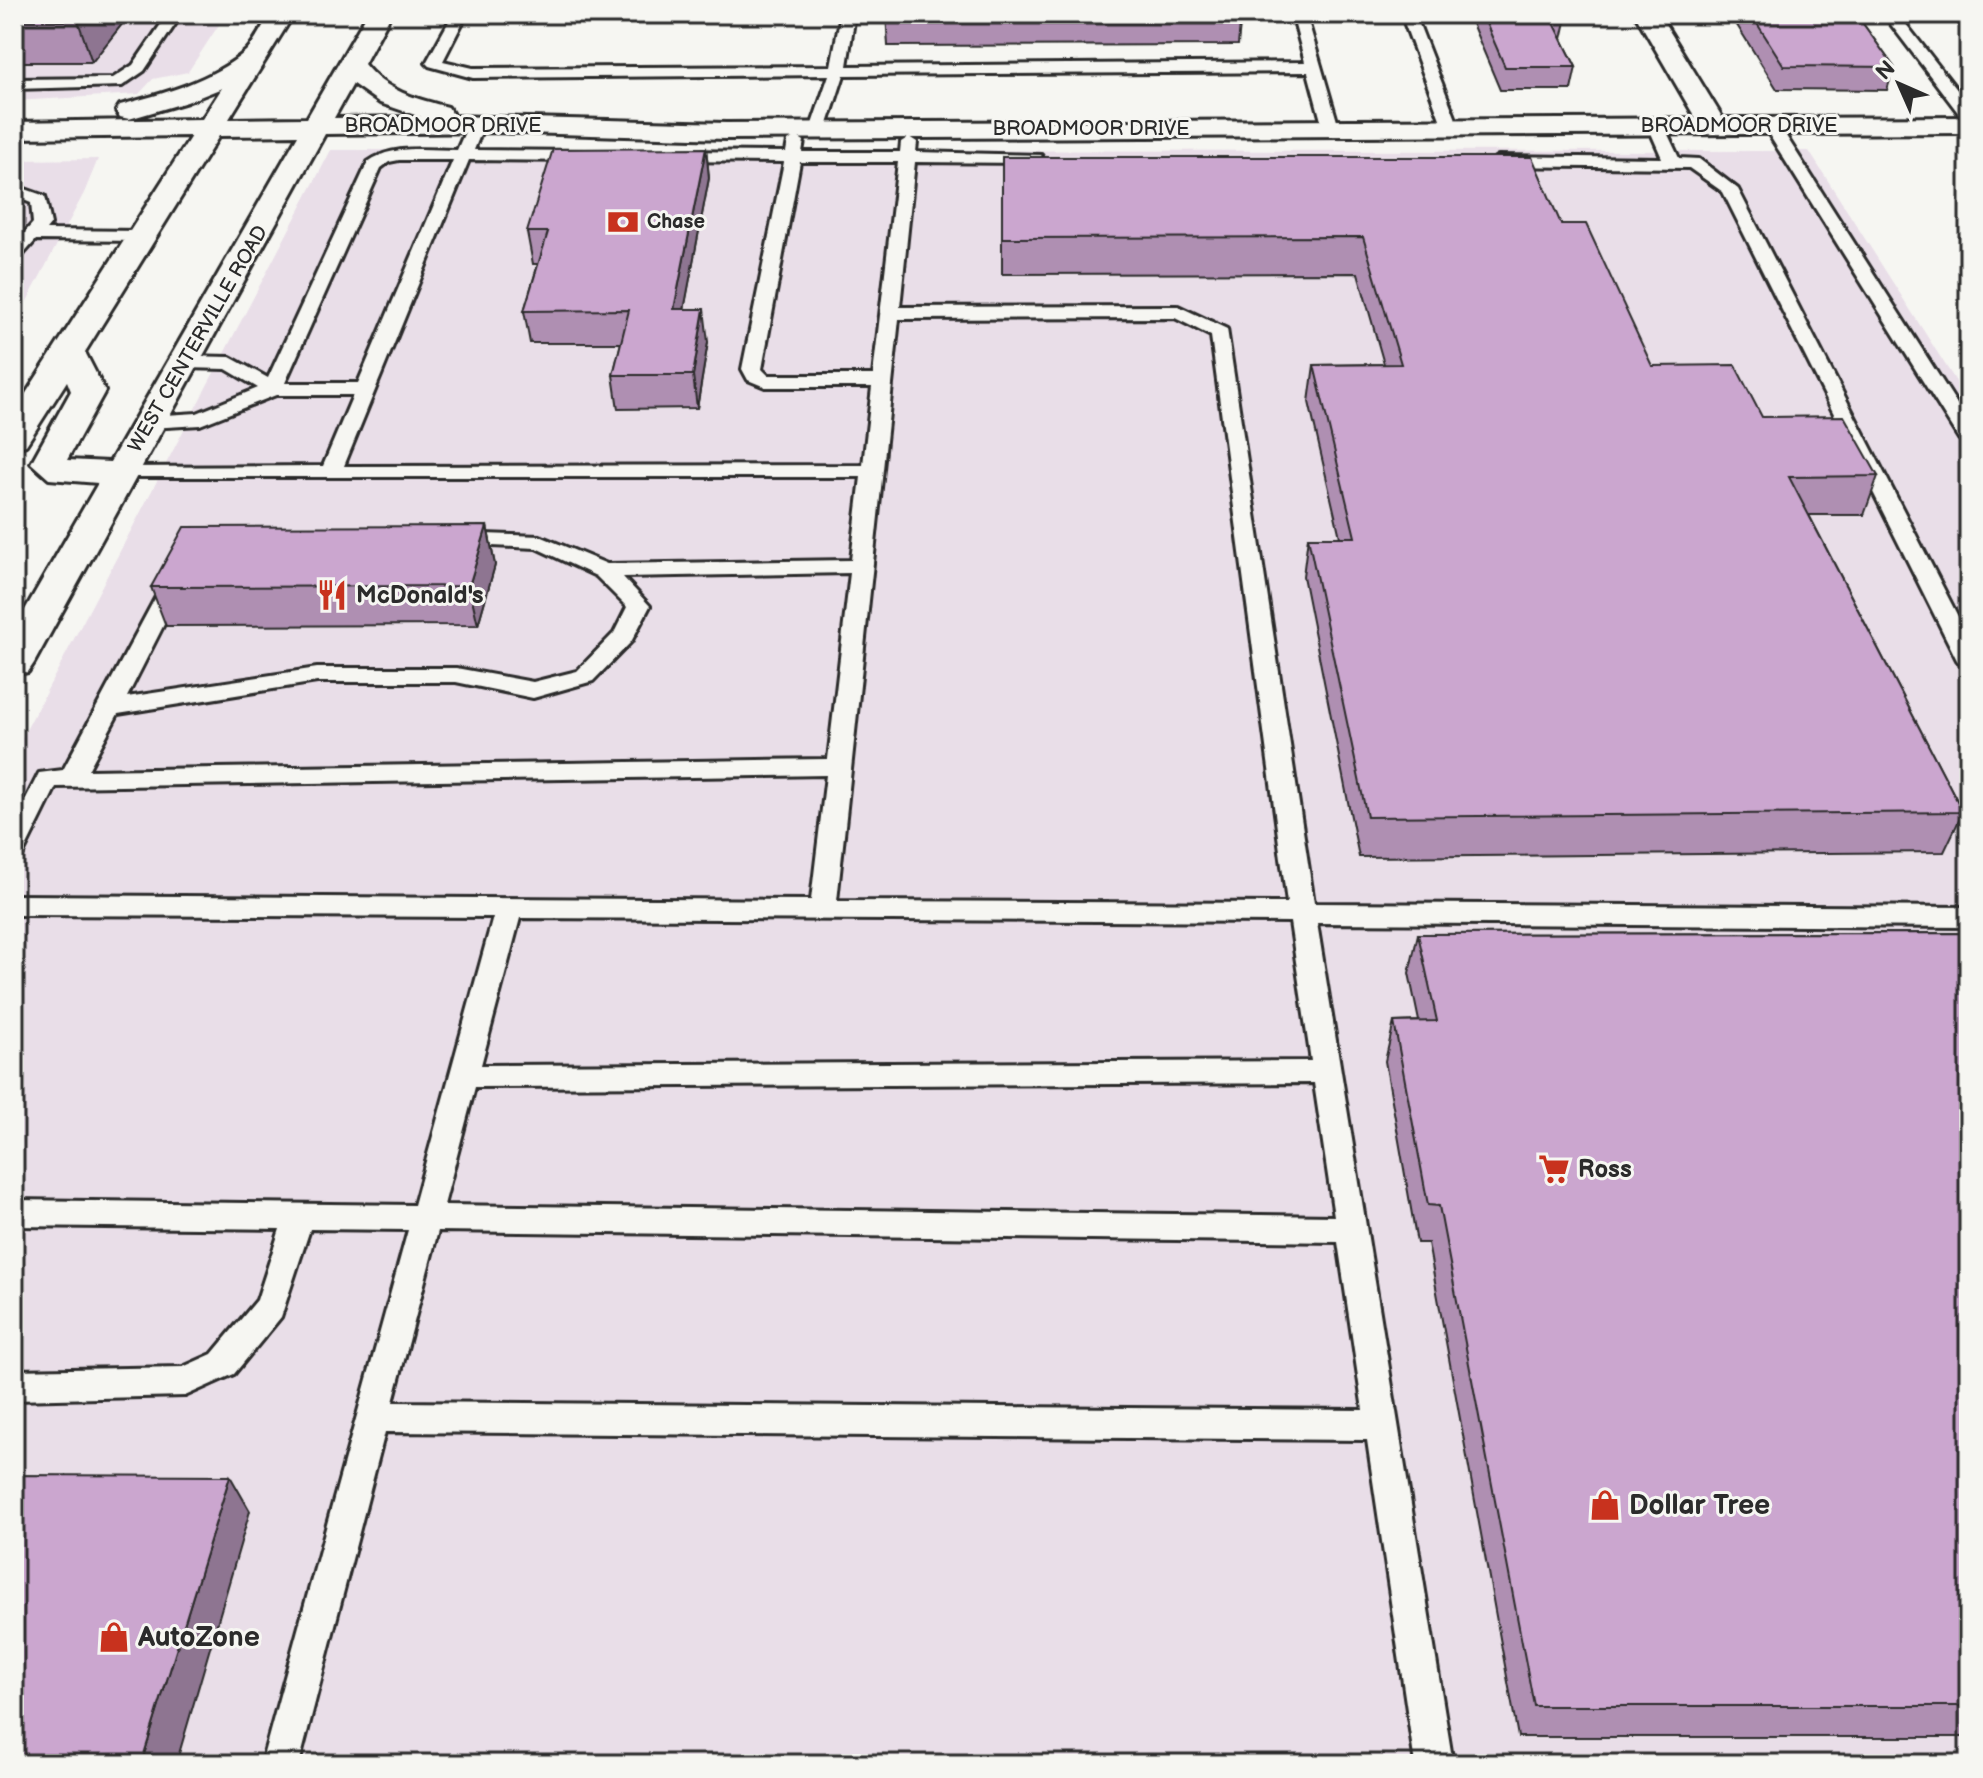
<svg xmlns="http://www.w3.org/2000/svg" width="1983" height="1778" viewBox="0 0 1983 1778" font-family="'Balsamiq Sans',sans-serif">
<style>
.built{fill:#e9dee8}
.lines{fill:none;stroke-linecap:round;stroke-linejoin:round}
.lane-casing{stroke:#2b2b2b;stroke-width:6}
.street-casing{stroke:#2b2b2b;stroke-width:6}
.secondary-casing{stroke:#2b2b2b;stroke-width:6}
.lane{fill:#f6f6f2;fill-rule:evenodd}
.street{fill:#f6f6f2;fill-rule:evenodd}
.secondary{fill:#f6f6f2;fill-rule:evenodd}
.wall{fill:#af8fb2;stroke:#2b2b2b;stroke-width:2}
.shaded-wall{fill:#8e7491;stroke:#2b2b2b;stroke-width:2}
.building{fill:#cba6cf;stroke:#2b2b2b;stroke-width:2}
.labels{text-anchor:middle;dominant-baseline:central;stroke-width:6;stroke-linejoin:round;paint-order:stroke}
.far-street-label{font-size:20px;fill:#2b2b2b;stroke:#f6f6f2}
.far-poi-label{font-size:20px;font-weight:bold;fill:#2b2b2b;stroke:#f6f6f2;text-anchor:start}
.poi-label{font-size:24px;font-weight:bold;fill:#2b2b2b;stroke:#f6f6f2;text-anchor:start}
.near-poi-label{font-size:28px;font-weight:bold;fill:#2b2b2b;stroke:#f6f6f2;text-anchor:start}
</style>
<rect width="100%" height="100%" fill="#f6f6f2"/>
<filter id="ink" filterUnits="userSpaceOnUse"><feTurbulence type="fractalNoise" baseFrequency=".0125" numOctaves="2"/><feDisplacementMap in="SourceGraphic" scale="16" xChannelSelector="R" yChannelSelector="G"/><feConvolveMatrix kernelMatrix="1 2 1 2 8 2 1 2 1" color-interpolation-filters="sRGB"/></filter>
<g filter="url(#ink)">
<path class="built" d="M 14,14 L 226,14 L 188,72 L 153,79 L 139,94 L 14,101 Z
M 331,150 L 1809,151 L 1969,402 L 1969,1764 L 14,1764 L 14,753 Z
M 98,159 L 84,193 L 14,326 L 14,160 Z"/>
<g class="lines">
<defs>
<path id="lane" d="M 168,14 L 182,14 L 144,71 L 122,86 L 14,89 L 14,79 L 113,78 L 133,65 Z
M 453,14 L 467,14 L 443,61 L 473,68 L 831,66 L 841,14 L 855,14 L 847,66 L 1305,62 L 1292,14 L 1306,14 L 1339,128 L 1331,133 L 1323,128 L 1308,72 L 844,75 L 826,130 L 818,135 L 810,130 L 829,75 L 473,78 L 429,66 L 426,63 Z
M 1401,14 L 1415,14 L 1459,127 L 1457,130 L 1451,132 L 1443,127 Z
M 1883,14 L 1898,14 L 1969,105 L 1969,121 L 1963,119 Z
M 476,120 L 484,125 L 474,150 L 587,151 L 595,156 L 587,161 L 469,160 L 344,466 L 863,465 L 872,387 L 765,387 L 748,380 L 742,369 L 784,162 L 674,161 L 666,156 L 674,151 L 786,152 L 788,141 L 796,136 L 804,141 L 802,152 L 900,152 L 901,142 L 909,137 L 917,142 L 916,152 L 1041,155 L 1043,158 L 1041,161 L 1035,163 L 915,162 L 900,307 L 1178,306 L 1227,329 L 1314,903 L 1969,907 L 1969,927 L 1317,923 L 1453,1764 L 1415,1764 L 1367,1440 L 385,1432 L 299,1764 L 261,1764 L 408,1230 L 310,1229 L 281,1317 L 234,1374 L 185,1396 L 14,1400 L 14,1370 L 183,1367 L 212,1354 L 257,1300 L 280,1229 L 14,1226 L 14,1200 L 414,1205 L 493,917 L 14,915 L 14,895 L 811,900 L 826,775 L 56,787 L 23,854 L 14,857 L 14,822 L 36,779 L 39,773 L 63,770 L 167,576 L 183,576 L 186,581 L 127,697 L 317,668 L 456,668 L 533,682 L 577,671 L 614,633 L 627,607 L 596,576 L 536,548 L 448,544 L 445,539 L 448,534 L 456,533 L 540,536 L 607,564 L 851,560 L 861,477 L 115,477 L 112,473 L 115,469 L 122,467 L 323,466 L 353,395 L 276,395 L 200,425 L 150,428 L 140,422 L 150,416 L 197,413 L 258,388 L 226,369 L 185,368 L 175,362 L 185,356 L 230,357 L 268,378 L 368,162 C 392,144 428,150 457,150 L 468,125 ZM 399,160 L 453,160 L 358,383 L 285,383 L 381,168 L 389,162 ZM 800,162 L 898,162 L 873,375 L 768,375 L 762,369 ZM 1175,318 L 1211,336 L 1287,903 L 837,901 L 899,319 ZM 850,573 L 828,759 L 88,770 L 118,714 L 317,682 L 456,682 L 533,698 L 593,681 L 631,642 L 650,606 L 623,577 ZM 520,918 L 1290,922 L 1311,1061 L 481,1065 ZM 1314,1083 L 1334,1216 L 444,1205 L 475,1087 ZM 438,1231 L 1338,1242 L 1363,1410 L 393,1402 Z
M 1771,120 L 1779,125 L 1969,423 L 1969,445 L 1959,439 L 1763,125 Z
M 1656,121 L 1664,126 L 1679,158 L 1699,159 L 1738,189 L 1969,638 L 1969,667 L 1961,665 L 1957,660 L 1723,192 L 1689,168 L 1498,166 L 1490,161 L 1498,156 L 1662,158 L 1648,126 Z
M 14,185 L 45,196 L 51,224 L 46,230 L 143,231 L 152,236 L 143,241 L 36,240 L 20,258 L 14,259 L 14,244 L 33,223 L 31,203 L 14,196 Z"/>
<path id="street" d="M 1635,14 L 1659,14 L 1727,125 L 1723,131 L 1703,131 Z"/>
<path id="secondary" d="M 270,14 L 294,14 L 229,119 L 307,118 L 367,14 L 391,14 L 364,64 C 385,91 417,99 448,107 L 452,113 L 450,116 L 726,123 L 1969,117 L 1969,133 L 726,139 L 492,132 L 325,134 L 34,663 L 28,672 L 14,675 L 14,629 L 98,483 L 49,479 L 31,463 L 71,391 L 67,381 L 26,445 L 14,448 L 14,412 L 191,136 L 14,138 L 14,122 L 202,119 L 222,88 L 187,102 L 129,119 L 120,117 L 116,111 L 120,105 C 162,94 212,81 246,51 C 255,42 263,25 270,14 ZM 353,84 L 380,103 L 421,117 L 334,118 ZM 298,135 L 110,462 L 67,460 L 105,391 L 85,352 L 219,136 Z"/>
</defs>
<use href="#lane" class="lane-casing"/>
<use href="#street" class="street-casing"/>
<use href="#secondary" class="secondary-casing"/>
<use href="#lane" class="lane"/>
<use href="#street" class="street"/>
<use href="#secondary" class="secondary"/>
</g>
<path class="wall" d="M 14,14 L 130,14 L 92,62 L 14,62 Z
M 886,14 L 1241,14 L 1238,45 L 888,46 Z
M 1468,14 L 1566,14 L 1567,17 L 1562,39 L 1576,67 L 1571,90 L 1500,90 Z
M 1730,14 L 1856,14 L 1894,67 L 1887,90 L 1777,89 Z
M 706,148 L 709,178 L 684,309 L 708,342 L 697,408 L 618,409 L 613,375 L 621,343 L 530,343 L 524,311 L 538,264 L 533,264 L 527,232 Z
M 1002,157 L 1561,224 L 1652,366 L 1762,417 L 1878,476 L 1864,515 L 1809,515 L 1963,812 L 1944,852 L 1359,857 L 1303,576 L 1308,537 L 1340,537 L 1309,402 L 1314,365 L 1384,364 L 1358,273 L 1002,274 Z
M 487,526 L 495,565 L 478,625 L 166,626 L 151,587 Z
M 1969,933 L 1969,1737 L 1518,1737 L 1428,1243 L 1417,1243 L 1385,1061 L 1394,1022 L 1419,1021 L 1409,973 L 1418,934 Z"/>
<path class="shaded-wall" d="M 84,14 L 130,14 L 92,62 L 78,21 Z
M 706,148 L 709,178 L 678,342 L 674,309 Z
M 704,309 L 708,342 L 697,408 L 693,375 Z
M 487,526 L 495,565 L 478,625 L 469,586 Z
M 230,1476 L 250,1511 L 176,1764 L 141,1764 Z"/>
<path class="building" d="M 14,14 L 84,14 L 78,21 L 14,21 Z
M 1482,14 L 1566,14 L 1567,17 L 1551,17 L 1576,67 L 1505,67 Z
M 1751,14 L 1856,14 L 1894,67 L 1784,66 Z
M 706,148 L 674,309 L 704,309 L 693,375 L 613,375 L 629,310 L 524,311 L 548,232 L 527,232 L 553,149 Z
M 1002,157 L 1532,157 L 1561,224 L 1586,224 L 1652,366 L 1735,365 L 1762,417 L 1844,416 L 1878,476 L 1789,477 L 1963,812 L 1367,817 L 1308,537 L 1355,537 L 1314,365 L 1401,364 L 1363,237 L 1002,238 Z
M 487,526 L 469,586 L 151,587 L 184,527 Z
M 1969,933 L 1969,1706 L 1534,1706 L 1439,1206 L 1428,1205 L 1394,1022 L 1437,1021 L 1418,934 Z
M 14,1475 L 230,1476 L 141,1764 L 14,1764 Z"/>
</g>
<defs>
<symbol id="bank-bare" viewBox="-9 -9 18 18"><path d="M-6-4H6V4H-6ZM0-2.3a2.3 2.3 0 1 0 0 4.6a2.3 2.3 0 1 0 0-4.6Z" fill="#c8321e" stroke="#f6f6f2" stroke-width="2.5" paint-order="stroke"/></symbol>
<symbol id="restaurant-bare" viewBox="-9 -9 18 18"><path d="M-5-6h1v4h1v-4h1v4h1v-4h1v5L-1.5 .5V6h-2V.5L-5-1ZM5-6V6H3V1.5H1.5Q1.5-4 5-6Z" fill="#c8321e" stroke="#f6f6f2" stroke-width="2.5" paint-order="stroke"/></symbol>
<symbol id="supermarket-bare" viewBox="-9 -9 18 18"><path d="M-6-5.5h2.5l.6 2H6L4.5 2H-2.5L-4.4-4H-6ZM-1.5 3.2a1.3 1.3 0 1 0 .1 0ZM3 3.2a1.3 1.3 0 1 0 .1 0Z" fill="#c8321e" stroke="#f6f6f2" stroke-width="2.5" paint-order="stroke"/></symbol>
<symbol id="shop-bare" viewBox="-9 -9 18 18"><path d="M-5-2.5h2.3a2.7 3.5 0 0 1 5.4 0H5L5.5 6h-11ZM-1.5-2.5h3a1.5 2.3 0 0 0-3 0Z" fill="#c8321e" stroke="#f6f6f2" stroke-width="2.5" paint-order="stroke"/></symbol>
</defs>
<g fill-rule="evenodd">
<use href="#bank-bare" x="601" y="200" width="44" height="44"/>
<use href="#restaurant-bare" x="310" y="573" width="44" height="44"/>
<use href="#supermarket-bare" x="1532" y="1147" width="44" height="44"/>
<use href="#shop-bare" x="1583" y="1483" width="44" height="44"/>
<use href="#shop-bare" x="92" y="1615" width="44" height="44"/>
</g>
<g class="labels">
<g class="far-street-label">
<text x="443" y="126">BROADMOOR DRIVE</text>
<text x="1739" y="126">BROADMOOR DRIVE</text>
<text x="1091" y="129">BROADMOOR DRIVE</text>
<text transform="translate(198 339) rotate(-60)">WEST CENTERVILLE ROAD</text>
</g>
<g class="far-poi-label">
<text x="647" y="222">Chase</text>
</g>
<g class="poi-label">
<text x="356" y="595">McDonald's</text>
<text x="1578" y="1169">Ross</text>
</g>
<g class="near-poi-label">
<text x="1629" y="1505">Dollar Tree</text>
<text x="138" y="1637">AutoZone</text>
</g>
</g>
<rect width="1983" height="1778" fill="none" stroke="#f6f6f2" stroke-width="48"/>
<rect x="24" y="24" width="1935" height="1730" fill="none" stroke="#2b2b2b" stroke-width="3" filter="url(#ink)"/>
<g transform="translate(1899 84) rotate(315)" stroke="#f6f6f2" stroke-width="6" paint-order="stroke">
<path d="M0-6L14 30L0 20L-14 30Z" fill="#2b2b2b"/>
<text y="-12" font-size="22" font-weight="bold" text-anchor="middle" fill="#2b2b2b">N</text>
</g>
</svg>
